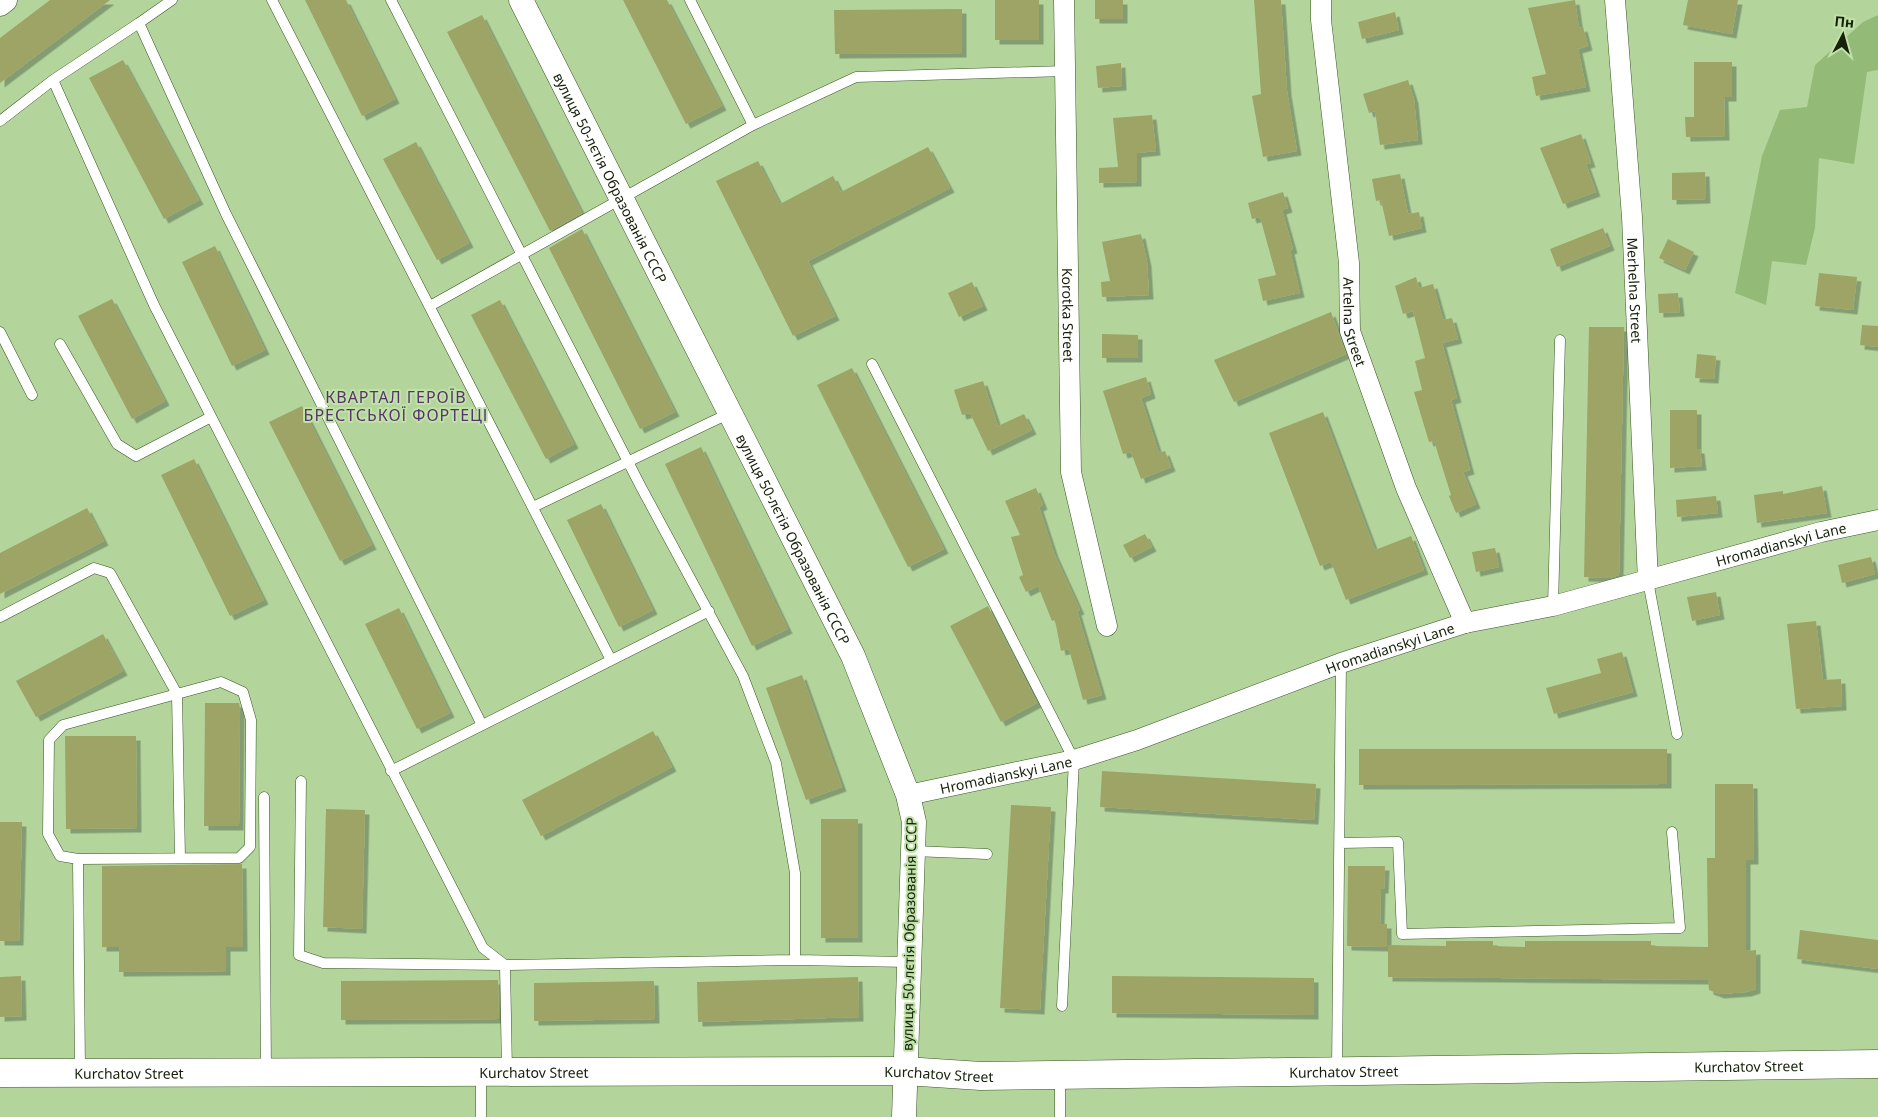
<svg xmlns="http://www.w3.org/2000/svg" width="1878" height="1117" viewBox="0 0 1878 1117" font-family="'Noto Sans',sans-serif">
<style>
.green{fill:#93ba77}
.building{fill:#9ea466;filter:url(#shadow)}
.lines{fill:none;stroke-linecap:round;stroke-linejoin:round}
.service-casing{stroke:#395623;stroke-width:11}
.minor-casing{stroke:#395623;stroke-width:21}
.tertiary-casing{stroke:#395623;stroke-width:25}
.secondary-casing{stroke:#395623;stroke-width:29}
.service{stroke:#fff;stroke-width:10}
.minor{stroke:#fff;stroke-width:20}
.tertiary{stroke:#fff;stroke-width:24}
.secondary{stroke:#fff;stroke-width:28}
.labels{text-anchor:middle;dominant-baseline:central;stroke-width:4;stroke-linejoin:round;paint-order:stroke}
.street-label{font-size:14px;fill:#15210b;stroke:#c0e2a9}
.quarter-label{font-size:16px;letter-spacing:1px;fill:#58336b;stroke:#c0e2a9}
</style>
<defs>
<filter id="shadow"><feDropShadow dx="4.5" dy="4.5" stdDeviation="0" flood-color="#0004"/></filter>
</defs>
<rect width="100%" height="100%" fill="#b3d59c"/>
<path class="green" d="M 1878,15 L 1878,70 L 1867,72 L 1854,164 L 1819,158 L 1815,228 L 1806,265 L 1772,261 L 1766,305 L 1735,293 L 1762,156 L 1780,110 L 1807,107 L 1815,65 L 1863,22 Z"/>
<path class="building" d="M 50,0 L 110,0 L 0,83 L 0,38 Z
M 305,0 L 346,0 L 395,99 L 362,116 Z
M 623,0 L 667,0 L 722,106 L 686,124 Z
M 995,0 L 1039,0 L 1039,40 L 995,40 Z
M 1095,0 L 1123,0 L 1123,19 L 1095,19 Z
M 1254,0 L 1281,0 L 1287,91 L 1297,151 L 1263,157 L 1252,96 L 1261,94 Z
M 1575,0 L 1579,28 L 1583,27 L 1588,46 L 1578,49 L 1586,87 L 1536,96 L 1532,77 L 1546,74 L 1528,8 Z
M 1688,0 L 1738,0 L 1732,34 L 1683,25 Z
M 962,9 L 962,53 L 835,54 L 834,10 Z
M 1395,12 L 1399,30 L 1362,39 L 1358,22 Z
M 482,15 L 582,213 L 550,231 L 447,32 Z
M 123,60 L 199,200 L 164,219 L 89,78 Z
M 1694,62 L 1732,62 L 1732,97 L 1724,97 L 1725,136 L 1686,137 L 1685,117 L 1694,117 Z
M 1121,63 L 1122,86 L 1098,88 L 1096,66 Z
M 1408,80 L 1414,99 L 1418,140 L 1380,145 L 1375,111 L 1369,113 L 1363,94 Z
M 1152,115 L 1156,151 L 1137,153 L 1137,182 L 1099,183 L 1099,168 L 1118,167 L 1113,118 Z
M 1581,134 L 1591,163 L 1586,164 L 1596,192 L 1563,204 L 1540,148 Z
M 416,142 L 469,243 L 437,260 L 383,159 Z
M 928,147 L 950,188 L 808,261 L 835,316 L 793,336 L 716,181 L 758,161 L 780,204 L 833,176 L 841,192 Z
M 1705,172 L 1706,199 L 1672,200 L 1672,173 Z
M 1400,174 L 1408,214 L 1419,212 L 1422,228 L 1389,236 L 1381,200 L 1376,201 L 1372,179 Z
M 1283,192 L 1288,208 L 1282,210 L 1293,249 L 1290,250 L 1300,293 L 1263,301 L 1258,279 L 1276,275 L 1260,217 L 1252,219 L 1248,203 Z
M 1603,228 L 1610,246 L 1557,267 L 1550,249 Z
M 582,229 L 675,412 L 640,429 L 549,248 Z
M 1141,234 L 1147,262 L 1149,295 L 1102,297 L 1101,282 L 1110,281 L 1102,242 Z
M 1668,239 L 1694,252 L 1685,270 L 1659,258 Z
M 215,246 L 265,350 L 232,366 L 182,262 Z
M 1819,273 L 1857,277 L 1853,310 L 1815,306 Z
M 1416,277 L 1419,288 L 1433,284 L 1443,320 L 1452,318 L 1458,339 L 1442,343 L 1457,398 L 1451,400 L 1470,470 L 1463,472 L 1476,504 L 1456,513 L 1449,496 L 1451,495 L 1434,441 L 1429,442 L 1414,392 L 1422,390 L 1415,361 L 1425,358 L 1413,311 L 1403,314 L 1395,286 Z
M 972,282 L 983,306 L 959,317 L 948,293 Z
M 1678,293 L 1680,312 L 1659,313 L 1658,294 Z
M 112,299 L 165,401 L 132,419 L 78,316 Z
M 500,300 L 574,444 L 546,459 L 471,315 Z
M 1331,312 L 1346,354 L 1234,402 L 1214,360 Z
M 1862,325 L 1878,326 L 1878,347 L 1860,345 Z
M 1589,327 L 1624,327 L 1619,575 L 1610,578 L 1584,577 Z
M 1102,334 L 1138,335 L 1138,358 L 1102,358 Z
M 1697,354 L 1716,356 L 1714,379 L 1695,378 Z
M 852,368 L 944,549 L 908,567 L 817,385 Z
M 1146,377 L 1151,394 L 1141,398 L 1159,453 L 1165,451 L 1171,467 L 1141,479 L 1131,452 L 1123,454 L 1103,391 Z
M 983,381 L 998,426 L 1024,414 L 1032,430 L 988,451 L 970,413 L 962,415 L 954,390 Z
M 302,406 L 372,545 L 340,561 L 269,422 Z
M 1670,410 L 1697,410 L 1697,449 L 1700,449 L 1702,466 L 1670,468 Z
M 1323,412 L 1375,550 L 1411,536 L 1424,570 L 1346,600 L 1331,562 L 1320,566 L 1269,433 Z
M 701,447 L 788,629 L 752,646 L 665,464 Z
M 194,459 L 264,600 L 230,616 L 161,475 Z
M 1822,486 L 1827,513 L 1757,523 L 1754,495 L 1783,491 L 1783,494 Z
M 1036,488 L 1043,505 L 1039,507 L 1054,553 L 1080,610 L 1077,611 L 1102,695 L 1083,700 L 1069,649 L 1061,651 L 1055,620 L 1052,621 L 1038,586 L 1026,592 L 1019,577 L 1023,575 L 1011,537 L 1020,535 L 1005,501 Z
M 1716,496 L 1718,513 L 1677,517 L 1676,500 Z
M 601,504 L 653,610 L 619,627 L 567,520 Z
M 87,508 L 104,541 L 0,594 L 0,553 Z
M 1145,534 L 1152,547 L 1130,558 L 1123,545 Z
M 1495,548 L 1499,567 L 1476,572 L 1472,552 Z
M 1871,557 L 1875,574 L 1842,583 L 1838,565 Z
M 1716,592 L 1720,615 L 1692,621 L 1687,597 Z
M 988,606 L 1037,703 L 1001,722 L 950,626 Z
M 399,608 L 450,713 L 417,729 L 365,624 Z
M 1816,621 L 1823,680 L 1841,679 L 1842,706 L 1796,709 L 1787,624 Z
M 103,634 L 123,671 L 36,717 L 16,681 Z
M 1622,652 L 1633,692 L 1554,714 L 1546,688 L 1601,673 L 1597,659 Z
M 802,675 L 842,787 L 806,800 L 766,688 Z
M 205,703 L 239,703 L 240,708 L 239,826 L 204,826 Z
M 653,731 L 672,767 L 541,836 L 522,800 Z
M 65,736 L 136,736 L 137,828 L 66,829 Z
M 1359,749 L 1667,749 L 1667,784 L 1359,785 Z
M 1102,771 L 1316,784 L 1314,820 L 1100,807 Z
M 1715,784 L 1753,784 L 1754,860 L 1746,860 L 1746,951 L 1756,950 L 1756,989 L 1747,992 L 1720,994 L 1709,990 L 1708,980 L 1388,977 L 1388,945 L 1446,946 L 1446,941 L 1493,941 L 1493,946 L 1525,947 L 1525,941 L 1651,941 L 1651,946 L 1708,947 L 1707,858 L 1715,858 Z
M 1011,805 L 1051,807 L 1040,1010 L 1000,1008 Z
M 326,809 L 365,810 L 362,929 L 323,927 Z
M 821,819 L 858,819 L 858,938 L 821,938 Z
M 0,822 L 22,822 L 19,941 L 0,941 Z
M 242,864 L 243,947 L 226,947 L 226,971 L 119,972 L 119,947 L 102,947 L 102,866 Z
M 1348,866 L 1385,866 L 1384,889 L 1381,889 L 1380,924 L 1387,924 L 1387,947 L 1347,946 Z
M 1800,930 L 1878,940 L 1878,969 L 1797,959 Z
M 21,976 L 22,1016 L 0,1017 L 0,977 Z
M 1112,976 L 1314,978 L 1314,1015 L 1112,1013 Z
M 858,977 L 859,1017 L 698,1022 L 697,982 Z
M 498,980 L 499,1019 L 341,1020 L 341,981 Z
M 654,981 L 655,1019 L 534,1021 L 534,983 Z"/>
<g class="lines">
<defs>
<path id="service" d="M 272,0 L 611,660
M 391,0 L 641,487 L 743,676 L 776,763 L 795,873 L 795,960
M 690,0 L 753,125
M 139,23 L 172,0
M 53,80 L 139,23 L 226,214 L 482,725
M 0,121 L 53,80 L 154,305 L 483,948 L 505,965
M 430,306 L 753,125 L 856,77 L 1065,71
M 0,332 L 32,395
M 60,344 L 117,444 L 136,456 L 211,417
M 872,364 L 1074,760 L 1062,1006
M 533,507 L 730,413
M 1648,581 L 1677,734
M 1553,606 L 1560,340
M 0,617 L 94,568 L 110,573 L 177,694 L 180,858
M 221,682 L 243,692 L 251,720 L 250,847 L 239,858 L 78,859 L 60,856 L 48,834 L 49,740 L 63,725 Z
M 391,771 L 709,611
M 301,781 L 299,955 L 323,963 L 505,965 L 795,960 L 909,962
M 264,797 L 266,1071
M 1340,843 L 1398,842 L 1402,934 L 1680,928 L 1672,832
M 913,851 L 987,854
M 78,859 L 80,1071
M 505,965 L 507,1071
M 1337,1069 L 1341,663
M 481,1072 L 481,1117
M 1060,1117 L 1060,1076"/>
<g id="minor">
<path id="s1" d="M 1064,0 L 1071,472 L 1107,626"/>
<path id="s2" d="M 1321,0 L 1321,20 L 1349,263 L 1350,331 L 1406,488 L 1465,623"/>
<path id="s3" d="M 1615,0 L 1632,217 L 1648,581"/>
<path id="s4" d="M 908,795 L 1074,760 L 1137,740 L 1341,663 L 1465,623 L 1553,606 L 1821,532 L 1878,520"/>
</g>
<g id="tertiary">
<path id="s5" d="M 521,0 L 853,656 L 908,795 L 914,822 L 904,1117"/>
<path d="M 0,4 L 5,0"/>
</g>
<g id="secondary">
<path id="s6" d="M 0,1073 L 905,1071 L 981,1076 L 1878,1064"/>
</g>
</defs>
<use href="#service" class="service-casing"/>
<use href="#minor" class="minor-casing"/>
<use href="#tertiary" class="tertiary-casing"/>
<use href="#secondary" class="secondary-casing"/>
<use href="#service" class="service"/>
<use href="#minor" class="minor"/>
<use href="#tertiary" class="tertiary"/>
<use href="#secondary" class="secondary"/>
</g>
<g class="labels">
<g class="street-label">
<text stroke="none"><textPath href="#s5" startOffset="199">вулиця 50-лєтія Образованія СССР</textPath></text>
<text stroke="none"><textPath href="#s3" startOffset="291">Merhelna Street</textPath></text>
<text stroke="none"><textPath href="#s1" startOffset="315">Korotka Street</textPath></text>
<text stroke="none"><textPath href="#s2" startOffset="324">Artelna Street</textPath></text>
<text stroke="none"><textPath href="#s5" startOffset="604">вулиця 50-лєтія Образованія СССР</textPath></text>
<text stroke="none"><textPath href="#s4" startOffset="910">Hromadianskyi Lane</textPath></text>
<text stroke="none"><textPath href="#s4" startOffset="505">Hromadianskyi Lane</textPath></text>
<text stroke="none"><textPath href="#s4" startOffset="100">Hromadianskyi Lane</textPath></text>
<text transform="translate(909 934) rotate(-89)">вулиця 50-лєтія Образованія СССР</text>
<text stroke="none"><textPath href="#s6" startOffset="1749">Kurchatov Street</textPath></text>
<text stroke="none"><textPath href="#s6" startOffset="1344">Kurchatov Street</textPath></text>
<text stroke="none"><textPath href="#s6" startOffset="129">Kurchatov Street</textPath></text>
<text stroke="none"><textPath href="#s6" startOffset="534">Kurchatov Street</textPath></text>
<text stroke="none"><textPath href="#s6" startOffset="939">Kurchatov Street</textPath></text>
</g>
<g class="quarter-label">
<text x="396" y="397">КВАРТАЛ ГЕРОЇВ<tspan x="396" dy="18">БРЕСТСЬКОЇ ФОРТЕЦІ</tspan></text>
</g>
</g>
<g transform="translate(1843 35) rotate(6)" stroke="#c0e2a9" stroke-width="4" paint-order="stroke">
<path d="M0-4L9 19L0 12L-9 19Z" fill="#15210b"/>
<text y="-8" font-size="14" font-weight="bold" text-anchor="middle" fill="#15210b">Пн</text>
</g>
</svg>
